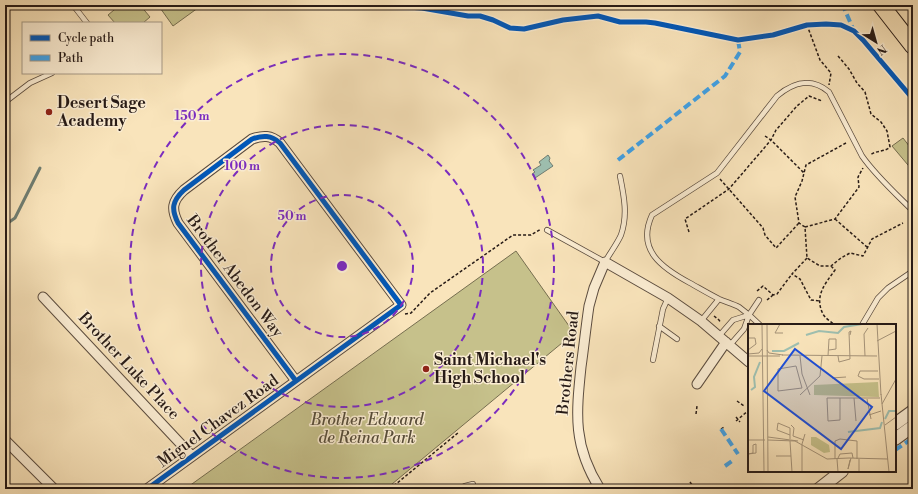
<svg xmlns="http://www.w3.org/2000/svg" width="918" height="494" viewBox="0 0 918 494" font-family="'Libre Bodoni',serif">
<style>
.green{fill:#c6c18b;stroke:#766e50}
.water{fill:#9ebfb0;stroke:#6e7d72}
.lines{fill:none;stroke-linecap:round;stroke-linejoin:round}
.stream{stroke:#6e7d72;stroke-width:3}
.service-casing{stroke:#5b4c3f;stroke-width:6}
.minor-casing{stroke:#5b4c3f;stroke-width:11}
.tertiary-casing{stroke:#5b4c3f;stroke-width:14}
.trunk-casing{stroke:#261a16;stroke-width:18}
.path{stroke:#261a16;stroke-width:1.5;stroke-dasharray:3 2;stroke-linecap:butt}
.service{stroke:#fbedd3;stroke-width:4.5}
.minor{stroke:#fbedd3;stroke-width:9}
.tertiary{stroke:#fbedd3;stroke-width:12}
.trunk{stroke:#f9e4bb;stroke-width:16}
.quiet{stroke:#3ea2ea;stroke-width:4;stroke-dasharray:8 4;stroke-linecap:butt}
.cycleway-casing{stroke:#fbedd3;stroke-width:8}
.cycleway{stroke:#0057b8;stroke-width:5}
.ring{fill:none;stroke:#7b2cbf;stroke-width:2;stroke-dasharray:7 5}
.poi-dot{fill:#8f2418;stroke:#fbedd3;stroke-width:1.5}
.labels{text-anchor:middle;dominant-baseline:central;stroke-width:3;stroke-linejoin:round;paint-order:stroke}
.poi-label{font-size:16px;font-weight:bold;fill:#261a16;stroke:#fbedd3;text-anchor:start}
.street-label{font-size:16px;fill:#261a16;stroke:#fbedd3}
.park-label{font-size:16px;font-style:italic;fill:#564c39;stroke:#fbedd3}
.inset-river{fill:none;stroke:#9ebfb0;stroke-width:2}
.inset-road{fill:none;stroke:#a59379;stroke-width:1}
.view{fill:#1d4ed8;fill-opacity:0.15;stroke:#1d4ed8;stroke-width:2}
.inset-edge{fill:none;stroke:#261a16;stroke-width:2}
.centre{fill:#7b2cbf;stroke:#fbedd3;stroke-width:2}
.ring-label{font-size:12px;text-anchor:middle;font-weight:bold;fill:#7b2cbf;stroke:#fbedd3;stroke-width:3;stroke-linejoin:round;paint-order:stroke}
</style>
<rect width="100%" height="100%" fill="#f9e4bb"/>
<filter id="stains"><feTurbulence type="fractalNoise" baseFrequency=".005" numOctaves="4"/><feColorMatrix values="0 0 0 0 .2 0 0 0 0 .09 0 0 0 0 .02 0 0 0 .5 -.17"/></filter>
<radialGradient id="worn" r=".72"><stop offset=".6" stop-color="#630" stop-opacity="0"/><stop offset="1" stop-color="#630" stop-opacity=".3"/></radialGradient>
<path class="green" d="M 120,5 L 140,5 L 150,17 L 143,23 L 115,23 L 108,15 Z
M 158,5 L 202,5 L 173,26 Z
M 903,138 L 913,151 L 913,171 L 892,146 Z
M 516,251 L 574,333 L 386,489 L 185,489 Z"/>
<path class="water" d="M 548,155 L 550,158 L 549,161 L 553,166 L 535,178 L 532,174 L 535,172 L 533,170 L 541,165 L 539,162 Z"/>
<g class="lines">
<path class="stream" d="M 5,225 L 15,218 L 40,168"/>
<defs>
<path id="service" d="M 73,5 L 87,23
M 5,102 L 30,83 L 52,73
M 547,230 L 605,262 C 610,253 617,244 621,235 C 628,215 624,196 620,176
M 701,321 L 719,299
M 760,325 C 754,319 746,312 739,307 C 733,304 726,302 719,299 C 709,294 699,288 690,283 C 662,268 636,250 652,215 L 717,173 L 777,96 C 794,82 811,77 829,92 L 862,156 C 876,176 895,193 913,211
M 862,325 L 878,298 L 888,288 L 913,271
M 659,326 L 677,339
M 719,336 L 733,320 L 749,315
M 730,345 L 744,329 L 749,315 L 759,300
M 653,360 L 663,309 L 668,298
M 459,489 L 465,486 L 473,484"/>
<path id="minor" d="M 43,297 L 192,456
M 697,384 L 726,342
M 5,440 L 54,489
M 147,489 L 401,305 L 280,143 C 271,135 263,135 252,139 L 184,190 C 172,201 171,209 178,223 L 296,381
M 600,489 C 573,446 576,415 581,367 C 584,346 586,326 589,306 L 594,288 L 605,262 L 668,298 L 701,321 L 749,362"/>
<path id="tertiary" d="M 895,424 L 913,411
M 895,439 L 913,426
M 819,489 L 842,471"/>
<path id="trunk" d="M 881,5 L 913,46"/>
</defs>
<use href="#service" class="service-casing"/>
<use href="#minor" class="minor-casing"/>
<use href="#tertiary" class="tertiary-casing"/>
<use href="#trunk" class="trunk-casing"/>
<path class="path" d="M 807,25 L 820,60 L 831,73 L 829,85
M 838,56 L 849,69 L 857,83 L 865,92 L 871,114 L 881,122 L 887,131 L 890,147 C 885,152 877,150 870,155
M 765,136 L 771,140 L 804,173
M 846,143 L 806,165 L 802,181 L 795,197 L 799,223 L 805,227 L 807,258 L 820,266 L 831,266 L 841,258 L 850,253 L 863,256 L 872,239 L 903,223
M 720,179 L 763,228 L 765,235 L 776,248 L 799,223
M 835,219 L 867,247
M 805,227 L 835,219 L 859,187 L 858,177 L 863,168
M 689,232 L 685,219 L 729,189 L 771,140 L 776,130 L 797,106 L 809,96 L 822,101
M 807,258 L 792,274 L 800,279 L 811,300 L 820,301
M 831,266 L 835,270 C 825,284 814,296 823,314 C 825,318 831,322 835,325
M 757,291 L 763,286 L 773,295 L 777,294 L 792,274
M 767,300 L 773,295
M 405,314 L 411,313 L 430,293 L 513,235 L 531,235 L 541,229
M 714,316 L 719,320 L 721,323
M 737,401 L 744,406
M 748,402 L 749,404
M 696,414 L 697,406
M 736,417 L 740,422
M 736,421 L 749,410
M 721,429 L 724,427
M 690,482 L 695,489
M 394,485 L 397,488 L 395,489
M 390,489 L 459,432"/>
<use href="#service" class="service"/>
<use href="#minor" class="minor"/>
<use href="#tertiary" class="tertiary"/>
<use href="#trunk" class="trunk"/>
<path class="quiet" d="M 840,5 L 844,8 L 854,31
M 618,160 L 725,76 L 740,52 L 738,40
M 721,429 L 738,454
M 895,450 L 913,438
M 725,466 L 732,461"/>
<defs>
<path id="cycleway" d="M 376,5 L 422,8 L 468,16 L 480,16 L 493,20 L 510,28 L 524,29 L 563,20 L 598,16 L 620,22 L 646,22 L 655,23 L 738,40 L 773,35 L 807,25 L 826,24 L 841,25 L 854,31 L 863,40 L 913,99
M 147,489 L 401,305 L 280,143 C 271,135 263,135 252,139 L 184,190 C 172,201 171,209 178,223 L 296,381"/>
</defs>
<use href="#cycleway" class="cycleway-casing"/>
<use href="#cycleway" class="cycleway"/>
</g>
<g class="ring">
<circle cx="342" cy="266" r="71"/>
<circle cx="342" cy="266" r="141"/>
<circle cx="342" cy="266" r="212"/>
</g>
<g class="poi-dot">
<circle cx="49" cy="112" r="4"/>
<circle cx="426" cy="369" r="4"/>
</g>
<g class="labels">
<g class="poi-label">
<text x="57" y="103">Desert Sage<tspan x="57" dy="18">Academy</tspan></text>
<text x="434" y="360">Saint Michael's<tspan x="434" dy="18">High School</tspan></text>
</g>
<g class="street-label">
<text transform="translate(235 276) rotate(53)">Brother Abedon Way</text>
<text transform="translate(568 363) rotate(-84)">Brothers Road</text>
<text transform="translate(129 366) rotate(47)">Brother Luke Place</text>
<text transform="translate(218 421) rotate(-36)">Miguel Chavez Road</text>
</g>
<g class="park-label">
<text x="367" y="420">Brother Edward<tspan x="367" dy="18">de Reina Park</tspan></text>
</g>
</g>
<g transform="translate(748 324)">
<rect width="148" height="148" fill="#f9e4bb"/>
<path d="M 130,58 L 131,73 L 66,71 L 66,61 ZM 63,113 L 68,113 L 81,121 L 82,128 L 76,129 L 63,121 Z" fill="#c6c18b"/>
<path class="inset-river" d="M 58,11 L 71,7 L 90,9 L 96,3 L 114,0M 24,27 L 36,27 L 51,19M 3,66 L 7,63 L 6,53 L 12,38M 137,95 L 141,87 L 148,87M 100,108 L 132,104 L 134,98"/>
<path class="inset-road" d="M 14,0 L 16,148M 19,0 L 20,148M 32,0 L 27,9 L 35,9M 129,0 L 133,71M 0,14 L 7,14 L 8,20 L 0,26M 129,17 L 148,7M 19,26 L 21,29 L 35,31M 0,30 L 11,29 L 14,25M 34,31 L 129,32M 0,32 L 32,32M 52,32 L 54,50 L 62,71M 80,32 L 81,15 L 88,15 L 88,25 L 81,26M 90,32 L 91,38 L 102,35 L 101,8 L 103,7 L 102,11M 117,32 L 116,10 L 120,4M 48,42 L 54,64 L 30,67 L 30,45 ZM 130,47 L 112,47 L 110,52 L 116,55 L 131,55M 84,54 L 98,53M 133,70 L 141,148M 52,71 L 72,52 L 74,32M 92,74 L 92,96 L 80,97 L 79,74 L 132,74M 106,74 L 108,97M 119,75 L 123,95M 134,80 L 148,55M 121,91 L 133,87M 43,101 L 46,104 L 45,112 L 56,116M 137,101 L 148,93M 20,113 L 50,117M 42,115 L 42,111 L 29,106 L 30,99 L 42,104 L 42,111M 0,116 L 17,116M 20,116 L 47,117 L 79,135 L 101,134M 42,117 L 44,148M 8,120 L 8,129 L 0,130 L 5,129 L 5,121 ZM 28,132 L 43,132M 90,134 L 92,130 L 104,129 L 105,134M 101,134 L 140,135M 87,135 L 87,117 L 92,115 L 109,117 L 109,135M 89,135 L 90,148M 111,135 L 111,148M 102,136 L 100,145 L 103,134M 54,148 L 54,120 L 57,110"/>
<path class="view" d="M 47,25 L 124,83 L 93,125 L 16,67 Z"/>
<rect width="148" height="148" class="inset-edge"/>
</g>
<circle cx="342" cy="266" r="6" class="centre"/>
<g class="ring-label">
<text x="192" y="120">150 m</text>
<text x="242" y="170">100 m</text>
<text x="292" y="220">50 m</text>
</g>
<rect width="918" height="494" fill="none" stroke="#f9e4bb" stroke-width="20"/>
<rect x="6" y="6" width="906" height="482" fill="none" stroke="#261a16" stroke-width="2"/>
<rect x="10" y="10" width="898" height="474" fill="none" stroke="#261a16"/>
<rect x="22" y="22" width="140" height="52" fill="#fbedd3" stroke="#a69987"/>
<rect x="30" y="35" width="20" height="6" fill="#0057b8" stroke="#a69987"/>
<text x="58" y="42" font-size="12" fill="#261a16">Cycle path</text>
<rect x="30" y="55" width="20" height="6" fill="#3ea2ea" stroke="#a69987"/>
<text x="58" y="62" font-size="12" fill="#261a16">Path</text>
<g transform="translate(876 42) rotate(143)" stroke="#fbedd3" stroke-width="3" paint-order="stroke">
<path d="M0-3L7 15L0 10L-7 15Z" fill="#261a16"/>
<text y="-6" font-size="11" font-weight="bold" text-anchor="middle" fill="#261a16">N</text>
</g>
<rect width="100%" height="100%" filter="url(#stains)"/>
<rect width="100%" height="100%" fill="url(#worn)"/>
</svg>
